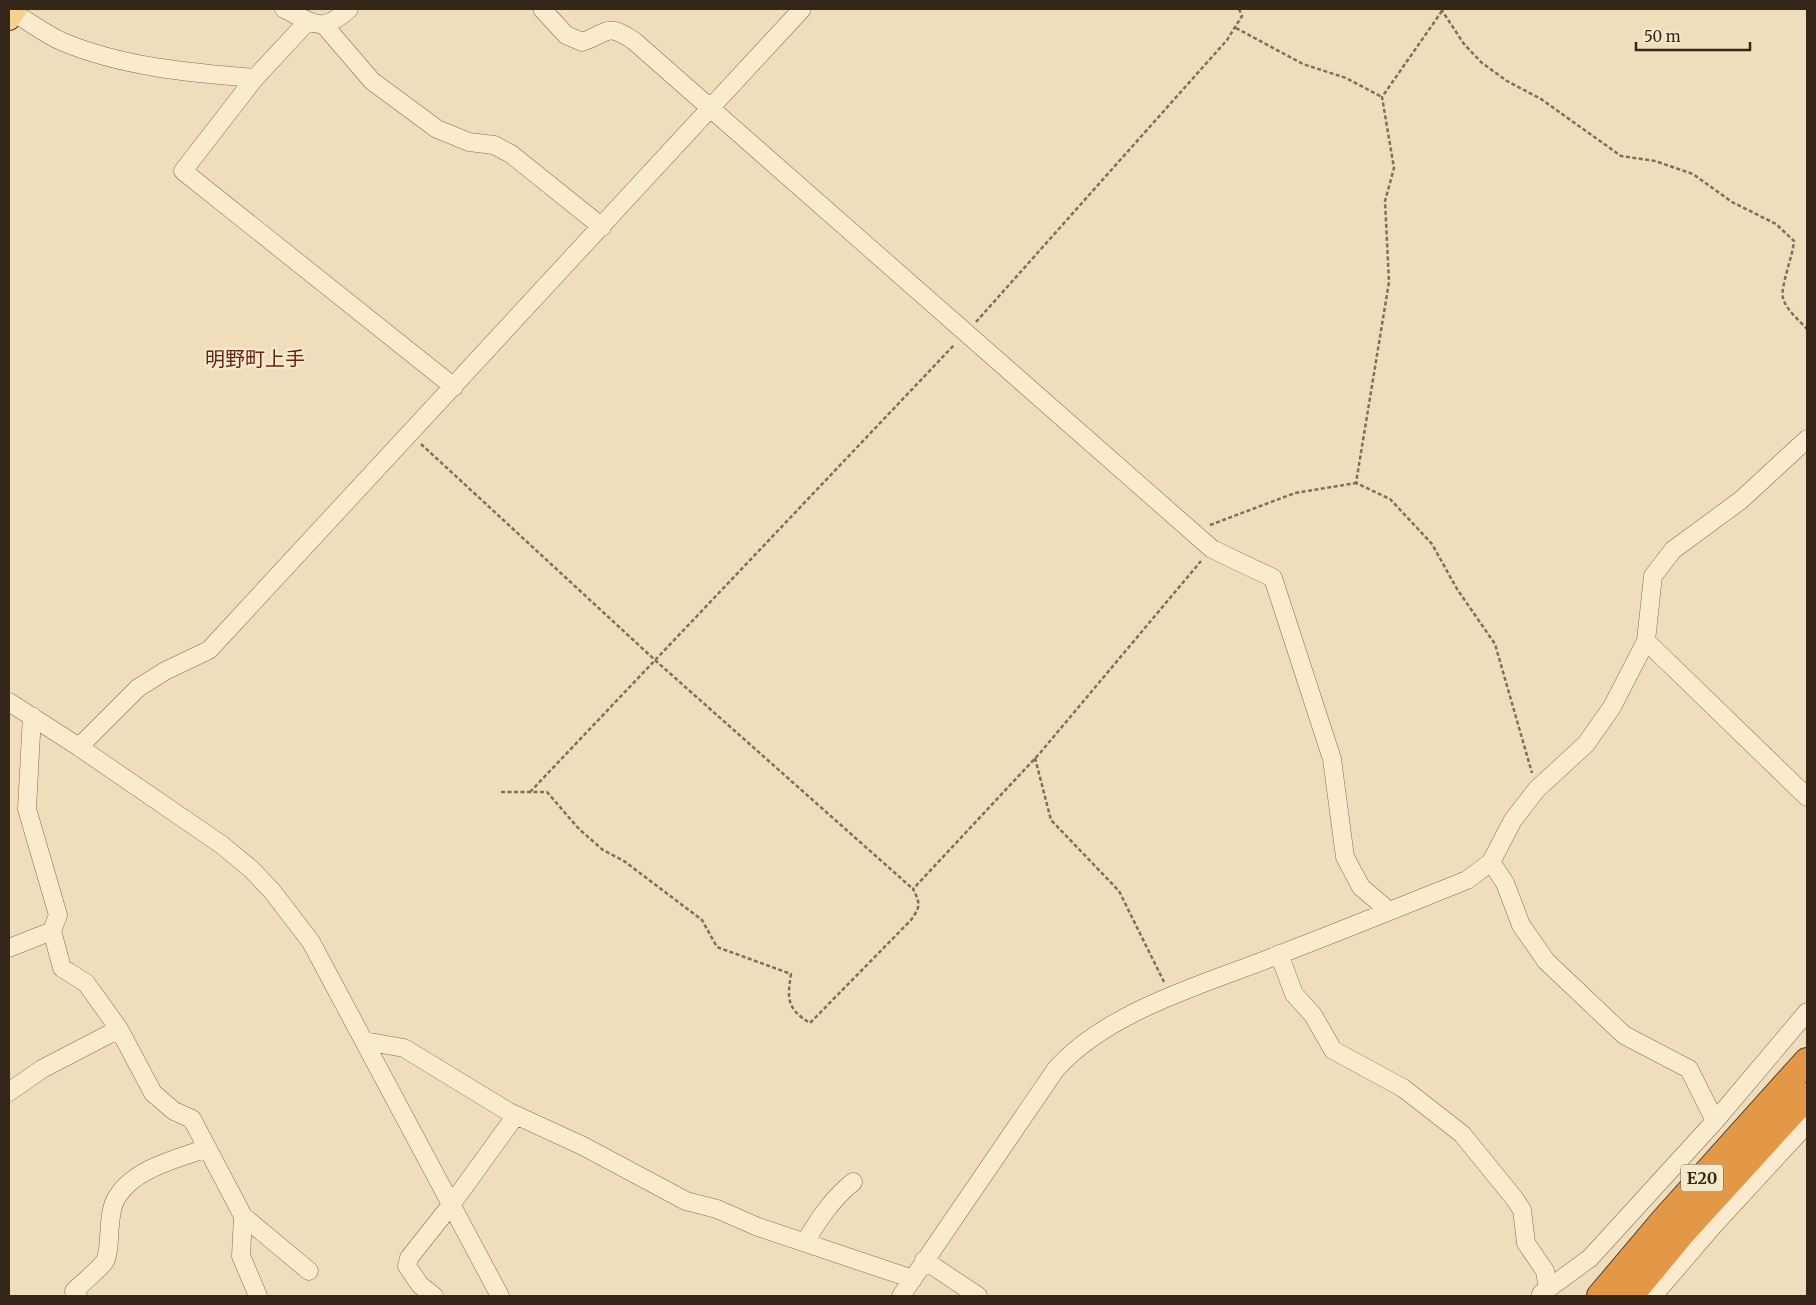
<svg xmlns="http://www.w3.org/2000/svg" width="1816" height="1305" viewBox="0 0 1816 1305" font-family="Merriweather,'Noto Sans JP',serif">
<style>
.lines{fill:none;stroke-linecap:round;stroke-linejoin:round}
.minor-casing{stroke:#866d55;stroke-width:19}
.major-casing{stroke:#543c2a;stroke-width:24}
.highway-casing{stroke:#543c2a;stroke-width:28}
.path{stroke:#866d55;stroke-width:2.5;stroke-dasharray:4 2.5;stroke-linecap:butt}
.minor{stroke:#faebcf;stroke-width:18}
.major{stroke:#f5d191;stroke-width:22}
.highway{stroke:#e39847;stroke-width:26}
.labels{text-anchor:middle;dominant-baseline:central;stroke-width:5;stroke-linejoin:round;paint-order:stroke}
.shield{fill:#f6e8cb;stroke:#6f604f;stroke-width:1}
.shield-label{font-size:16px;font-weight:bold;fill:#35261a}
.quarter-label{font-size:20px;fill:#632519;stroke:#f6e8cb}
</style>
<rect width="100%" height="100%" fill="#efddbc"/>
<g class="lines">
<defs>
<path id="minor" d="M 284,9 C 315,24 321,34 349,9
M 542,9 L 566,35 L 582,42 C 608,34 605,21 634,41 L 1212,549 L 1273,578 L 1332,759 L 1345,857 L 1361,887 L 1389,911
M 14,13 C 30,22 46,35 63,42 C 123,67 191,73 255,78 L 308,21
M 324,25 L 372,81 L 437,129 L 469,142 L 494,145 L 511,154 L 602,227
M 255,78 L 183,171 L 454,387
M 1646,641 L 1807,797
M 9,702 L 79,747 L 222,845 L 251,869 L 272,891 L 311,942 L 500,1296
M 32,716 L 27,809 L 58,915 L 52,931 L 62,968 L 86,983 L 119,1029 L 153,1093 L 174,1111 L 192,1119 L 243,1216 L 309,1271
M 79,747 L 138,688 L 165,671 L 209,650 L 802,9
M 1491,862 L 1505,883 L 1521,925 L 1546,961 L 1624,1035 L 1689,1069 L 1715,1121
M 9,948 L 52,931
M 1279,954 L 1294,994 L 1313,1015 L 1333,1050 L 1403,1088 L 1462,1134 L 1514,1198 L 1522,1210 L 1526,1243 L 1545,1271 L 1548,1289
M 364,1041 L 404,1048 L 509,1112 L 583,1146 L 686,1201 L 717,1209 L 758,1227 L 913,1279
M 9,1092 L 42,1069 L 119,1029
M 243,1216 L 241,1256 L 258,1296
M 805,1242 C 819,1219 832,1199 853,1182
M 924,1260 L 978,1296
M 1541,1294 L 1590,1258 L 1715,1121 L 1807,1012
M 78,1296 L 74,1291 C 83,1282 98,1271 105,1261 C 112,1248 106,1213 117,1197 C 135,1168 177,1159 207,1148
M 434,1296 L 420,1285 L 407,1266 L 409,1258 L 451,1205 L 516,1115
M 901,1296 L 1056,1069 C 1108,1011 1202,985 1273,957 C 1338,932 1402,906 1467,880 L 1491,862 L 1513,820 L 1537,789 L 1586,744 L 1612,707 L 1646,641 L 1653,576 L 1673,550 L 1741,500 L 1807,439
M 1653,1296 L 1713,1226 L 1807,1124"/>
<path id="major" d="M 9,19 L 16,9"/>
<path id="highway" d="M 1600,1296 L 1665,1219 L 1807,1061
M 1630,1296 L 1683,1232 L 1807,1096"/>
</defs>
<use href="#minor" class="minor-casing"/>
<use href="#major" class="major-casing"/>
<use href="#highway" class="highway-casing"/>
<path class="path" d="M 1441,9 L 1464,44 L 1482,63 L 1507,81 L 1541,99 L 1621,156 L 1655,161 L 1693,174 L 1732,202 L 1776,224 L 1794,241 C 1793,255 1780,288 1783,298 C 1786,310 1800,321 1807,329
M 1442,11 L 1382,97 L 1394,168 L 1385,201 L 1389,282 L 1356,483 L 1390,499 L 1432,544 L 1457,589 L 1495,644 L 1532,773
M 1236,28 L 1303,64 L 1346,78 L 1382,97
M 976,322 L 1227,40 L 1242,16 L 1239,9
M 421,444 L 656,661 L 913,889
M 1210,525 L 1295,493 L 1356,483
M 1035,758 L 1051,820 L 1119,891 L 1164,982
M 501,792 L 547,792 L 579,829 L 603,850 L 624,861 L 702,920 L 717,947 L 791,974 C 787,999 787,1009 810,1023 L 911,920 C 920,907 921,904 913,889 L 1040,753 L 1201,561
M 530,792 L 955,344"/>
<use href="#minor" class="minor"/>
<use href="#major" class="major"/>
<use href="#highway" class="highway"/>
</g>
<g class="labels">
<rect class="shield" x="1681" y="1164.5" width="42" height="27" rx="4"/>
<g class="shield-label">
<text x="1702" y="1178">E20</text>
</g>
<g class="quarter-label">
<text x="255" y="358">明野町上手</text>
</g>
</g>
<rect width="1816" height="1305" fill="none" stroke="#35261a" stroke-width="20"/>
<path d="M1636 42v8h114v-8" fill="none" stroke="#35261a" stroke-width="2.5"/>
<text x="1644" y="42" font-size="15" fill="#35261a" stroke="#f6e8cb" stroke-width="4" paint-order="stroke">50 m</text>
</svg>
